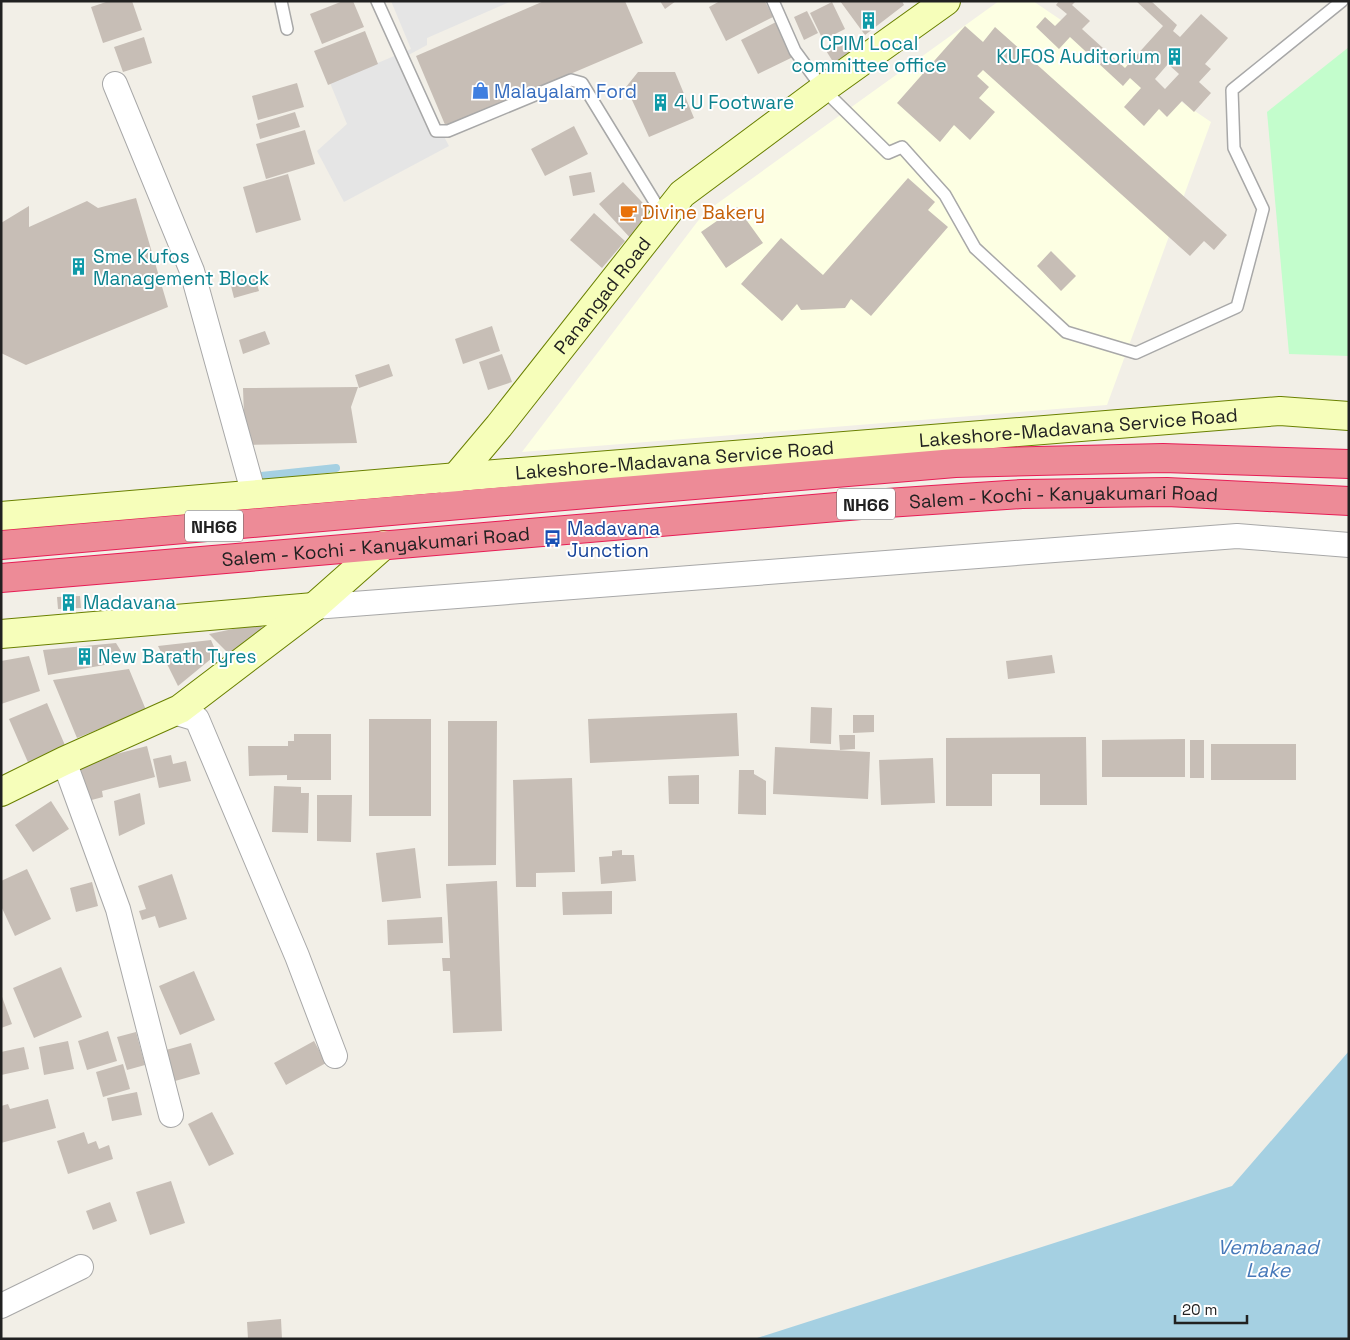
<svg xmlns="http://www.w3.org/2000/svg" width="1350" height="1340" viewBox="0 0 1350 1340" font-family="'Space Grotesk',sans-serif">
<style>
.education{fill:#fdffe3}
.park{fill:#c3fdcc}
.parking{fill:#e5e5e5}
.water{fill:#a5d0e2}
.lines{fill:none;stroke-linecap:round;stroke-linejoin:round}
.stream{stroke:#a5d0e2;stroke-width:8}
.building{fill:#c7beb6;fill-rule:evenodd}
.lane-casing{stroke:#a8a8a8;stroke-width:14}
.street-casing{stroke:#a8a8a8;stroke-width:26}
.secondary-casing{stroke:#6a8000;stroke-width:30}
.highway-casing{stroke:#e71d55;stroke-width:30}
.lane{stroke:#fff;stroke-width:11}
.street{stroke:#fff;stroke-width:24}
.secondary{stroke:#f6feba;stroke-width:28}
.highway{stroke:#ed8b97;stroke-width:28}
.labels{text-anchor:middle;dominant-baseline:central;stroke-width:4;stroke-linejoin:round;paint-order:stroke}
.shield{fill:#fff;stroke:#646464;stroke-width:1}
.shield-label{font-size:18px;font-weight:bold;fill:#212121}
.culture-label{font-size:19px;fill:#0d838f;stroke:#fff;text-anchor:start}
.shop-label{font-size:19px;fill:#366cbe;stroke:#fff;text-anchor:start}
.food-label{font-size:19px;fill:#c56008;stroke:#fff;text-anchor:start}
.street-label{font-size:19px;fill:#212121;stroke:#fff}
.transit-label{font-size:19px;fill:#164399;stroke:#fff;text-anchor:start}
.water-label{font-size:20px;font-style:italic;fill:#4678b9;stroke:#fff}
</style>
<rect width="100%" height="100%" fill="#f2efe7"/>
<path class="education" d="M 999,1 L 1033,1 L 1211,122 L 1107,405 L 522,452 L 704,213 Z"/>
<path class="park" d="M 1349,47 L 1349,356 L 1289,354 L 1267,112 Z"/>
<path class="parking" d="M 391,1 L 512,1 L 427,38 L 427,45 L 403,58 L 449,146 L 344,202 L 317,151 L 347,124 L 330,83 L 411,49 Z"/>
<path class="water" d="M 1349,1051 L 1349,1339 L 754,1339 L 1232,1186 Z"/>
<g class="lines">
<path class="stream" d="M 252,477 L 336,468"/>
</g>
<path class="building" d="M 109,1 L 132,1 L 142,30 L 103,43 L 91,7 Z
M 343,1 L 353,1 L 364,27 L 322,44 L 310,14 Z
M 544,1 L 625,1 L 643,43 L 446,127 L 416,56 Z
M 660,1 L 676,1 L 665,9 Z
M 720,1 L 765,1 L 773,17 L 726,41 L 709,7 Z
M 840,1 L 902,1 L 904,5 L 865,35 Z
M 1059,1 L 1076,1 L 1072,5 L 1090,21 L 1082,29 L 1125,68 L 1163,26 L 1136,1 L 1151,1 L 1177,25 L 1173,31 L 1180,37 L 1201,14 L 1228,38 L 1205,64 L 1211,69 L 1199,82 L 1211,93 L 1194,112 L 1182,101 L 1167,117 L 1159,109 L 1144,126 L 1124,107 L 1141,88 L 1130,78 L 1123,86 L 1070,37 L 1059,49 L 1036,27 L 1045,17 L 1055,26 L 1067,14 L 1056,5 ZM 1168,64 L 1179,74 L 1165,89 L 1155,79 Z
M 832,2 L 845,29 L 823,40 L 810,13 Z
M 807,11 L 818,33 L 804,40 L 794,17 Z
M 776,22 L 793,57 L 758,74 L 741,40 Z
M 965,26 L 983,42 L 995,27 L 1227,235 L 1214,250 L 1204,241 L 1190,256 L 983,70 L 977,76 L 989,87 L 979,98 L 995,112 L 970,140 L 954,125 L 940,142 L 897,103 Z
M 365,31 L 378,64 L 328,85 L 314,51 Z
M 144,37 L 152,63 L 123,72 L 114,47 Z
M 843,38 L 853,55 L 835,65 L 825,49 Z
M 638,72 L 675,72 L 694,118 L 649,137 L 626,87 Z
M 297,83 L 304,107 L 258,120 L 252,96 Z
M 295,112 L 300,127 L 260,139 L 256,124 Z
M 574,126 L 588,154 L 545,176 L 531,149 Z
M 305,130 L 315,164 L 266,179 L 256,144 Z
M 591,172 L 595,192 L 573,196 L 569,176 Z
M 288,174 L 301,220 L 256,233 L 243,187 Z
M 908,178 L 935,202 L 928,210 L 948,227 L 871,316 L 851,299 L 845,308 L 801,310 L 797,304 L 782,321 L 741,284 L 781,238 L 823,275 Z
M 623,182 L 658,219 L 634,242 L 599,204 Z
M 136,198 L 168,307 L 26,365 L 1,353 L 1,223 L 29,206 L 29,227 L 87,201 L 98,208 Z
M 737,207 L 763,243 L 726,268 L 701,232 Z
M 594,213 L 625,241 L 602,268 L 570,240 Z
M 1051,251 L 1076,276 L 1061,291 L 1037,266 Z
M 254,274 L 259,291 L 234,298 L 230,282 Z
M 492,326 L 500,351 L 463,364 L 455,339 Z
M 265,331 L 270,344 L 243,354 L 239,340 Z
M 502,354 L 512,382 L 488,390 L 479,362 Z
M 389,364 L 393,376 L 359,388 L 355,375 Z
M 358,387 L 351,407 L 357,443 L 245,445 L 243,388 Z
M 80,596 L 81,608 L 58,609 L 57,597 Z
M 262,623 L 261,637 L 228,653 L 209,634 Z
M 211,640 L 217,654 L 178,686 L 158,646 Z
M 116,643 L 127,661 L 48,675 L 43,650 Z
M 1052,655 L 1055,673 L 1008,679 L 1006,661 Z
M 29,656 L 40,691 L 1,704 L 1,661 Z
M 129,669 L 146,710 L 77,738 L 53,680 Z
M 47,703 L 67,750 L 30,767 L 9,719 Z
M 811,707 L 832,708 L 831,744 L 810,743 Z
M 737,713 L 739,756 L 590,763 L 588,719 Z
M 853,715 L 874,715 L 874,732 L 853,733 Z
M 369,719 L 431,719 L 431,816 L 369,816 Z
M 448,721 L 497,721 L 496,865 L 448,866 Z
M 294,734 L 331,734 L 331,780 L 287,780 L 287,775 L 249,776 L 248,746 L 288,746 L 288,741 L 294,741 Z
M 839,735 L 855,735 L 855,749 L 840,750 Z
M 1086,737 L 1087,805 L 1040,805 L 1040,774 L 992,774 L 992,806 L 946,806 L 946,738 Z
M 1185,739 L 1185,777 L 1102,777 L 1102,740 Z
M 1190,740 L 1204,740 L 1204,778 L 1190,778 Z
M 1211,744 L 1296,744 L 1296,780 L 1211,780 Z
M 147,746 L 155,777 L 102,791 L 103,797 L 84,802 L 74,765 Z
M 775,747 L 870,752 L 868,799 L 773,794 Z
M 171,755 L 173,764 L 186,761 L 191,781 L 159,788 L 153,759 Z
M 933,758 L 935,803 L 881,805 L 879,760 Z
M 739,770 L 754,770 L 754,774 L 766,781 L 766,815 L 738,814 Z
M 699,775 L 699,804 L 669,804 L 668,776 Z
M 572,778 L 575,872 L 536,873 L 536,887 L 516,887 L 513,780 Z
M 274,786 L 301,787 L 301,793 L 309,793 L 308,833 L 272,832 Z
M 140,793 L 145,824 L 119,836 L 114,801 Z
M 317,795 L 352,795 L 351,842 L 317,841 Z
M 51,801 L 69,829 L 33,852 L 15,825 Z
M 415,848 L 421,898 L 382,902 L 376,853 Z
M 622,850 L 622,855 L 634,855 L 636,881 L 601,884 L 599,857 L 612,856 L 612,851 Z
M 27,869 L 51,919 L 15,936 L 1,906 L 1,881 Z
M 172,874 L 187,919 L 159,928 L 155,916 L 142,920 L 139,911 L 146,909 L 138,886 Z
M 497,881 L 502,1031 L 453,1033 L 450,971 L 443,971 L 442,958 L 450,958 L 446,884 Z
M 92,882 L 98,906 L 76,912 L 70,888 Z
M 612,891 L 612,914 L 563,915 L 562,892 Z
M 442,917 L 443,943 L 388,945 L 387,920 Z
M 61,967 L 82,1017 L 34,1038 L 13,988 Z
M 194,971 L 215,1020 L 180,1035 L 159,986 Z
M 1,994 L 12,1024 L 1,1028 Z
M 108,1031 L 117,1061 L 87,1070 L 78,1041 Z
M 136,1032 L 145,1065 L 127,1070 L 117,1037 Z
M 68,1041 L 74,1069 L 44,1075 L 39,1047 Z
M 314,1041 L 326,1063 L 286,1085 L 274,1063 Z
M 191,1043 L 200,1074 L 175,1081 L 166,1050 Z
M 24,1047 L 29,1069 L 1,1075 L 1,1052 Z
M 123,1064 L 130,1089 L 103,1097 L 96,1072 Z
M 137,1092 L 142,1115 L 112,1121 L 107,1098 Z
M 48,1099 L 56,1128 L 1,1143 L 1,1106 L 8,1104 L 10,1109 Z
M 212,1112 L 234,1154 L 209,1166 L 188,1124 Z
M 84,1132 L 88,1144 L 96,1141 L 99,1149 L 109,1145 L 113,1159 L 68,1174 L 57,1141 Z
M 171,1181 L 185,1223 L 150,1235 L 136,1192 Z
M 110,1202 L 117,1221 L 93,1230 L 86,1211 Z
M 281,1319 L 282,1339 L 248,1339 L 247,1322 Z"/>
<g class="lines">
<defs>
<path id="lane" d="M 281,1 L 287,29
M 377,1 L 436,131 L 448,131 L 571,80 L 582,83 L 664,217
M 773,1 L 795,51 L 823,89 L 888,153 L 902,147 L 945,195 L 975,248 L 1066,332 L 1136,353 L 1237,307 L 1263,209 L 1234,148 L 1232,90 L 1342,1"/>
<path id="street" d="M 115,84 L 192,271 L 254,495
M 314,607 L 1237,536 L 1349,545
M 174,712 L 197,719 L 297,956 L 335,1056
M 64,761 L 118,909 L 171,1115
M 1,1306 L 81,1267"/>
<g id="secondary">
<path id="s1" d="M 451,483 L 499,426 L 682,194 L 823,89 L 946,1"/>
<path id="s2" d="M 1,516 L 458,477 L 1280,411 L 1349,416"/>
<path d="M 1,634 L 314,607"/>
<path d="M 1,792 L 64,761 L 180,709 L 314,607 L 384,545"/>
</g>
<g id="highway">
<path d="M 1,545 L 552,497 L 955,463 L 1163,458 L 1349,464"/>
<path id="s3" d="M 1,578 L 872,504 L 1022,494 L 1167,492 L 1349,501"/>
</g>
</defs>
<use href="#lane" class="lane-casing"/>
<use href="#street" class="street-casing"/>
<use href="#secondary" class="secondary-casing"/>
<use href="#highway" class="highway-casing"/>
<use href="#lane" class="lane"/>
<use href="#street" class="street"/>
<use href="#secondary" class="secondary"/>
<use href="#highway" class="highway"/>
</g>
<defs>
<symbol id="building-bare" viewBox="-9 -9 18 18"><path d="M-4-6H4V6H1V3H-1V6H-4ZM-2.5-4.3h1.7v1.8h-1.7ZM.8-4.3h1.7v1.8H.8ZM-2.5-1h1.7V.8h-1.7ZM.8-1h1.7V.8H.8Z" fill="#0f9aa8" stroke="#fff" stroke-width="2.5" paint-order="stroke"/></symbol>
<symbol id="shop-bare" viewBox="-9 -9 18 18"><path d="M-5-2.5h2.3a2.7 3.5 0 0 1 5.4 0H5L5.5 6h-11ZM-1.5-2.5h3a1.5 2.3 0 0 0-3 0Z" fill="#3f7fe0" stroke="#fff" stroke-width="2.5" paint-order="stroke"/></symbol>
<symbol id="cafe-bare" viewBox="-9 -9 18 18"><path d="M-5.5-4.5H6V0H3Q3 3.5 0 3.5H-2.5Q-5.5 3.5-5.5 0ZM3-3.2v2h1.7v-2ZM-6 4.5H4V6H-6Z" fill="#e8710a" stroke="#fff" stroke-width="2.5" paint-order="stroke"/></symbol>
<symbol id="bus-bare" viewBox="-9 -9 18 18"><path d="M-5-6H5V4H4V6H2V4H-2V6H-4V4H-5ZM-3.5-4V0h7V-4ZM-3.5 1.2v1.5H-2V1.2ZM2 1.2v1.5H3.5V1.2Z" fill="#1a4fb4" stroke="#fff" stroke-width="2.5" paint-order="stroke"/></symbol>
</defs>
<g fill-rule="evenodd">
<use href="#building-bare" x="856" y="8" width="25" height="25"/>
<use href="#building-bare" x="1162" y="44" width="25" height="25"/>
<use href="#shop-bare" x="468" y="78" width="25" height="25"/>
<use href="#building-bare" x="648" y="90" width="25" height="25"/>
<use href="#cafe-bare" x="616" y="200" width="25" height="25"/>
<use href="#building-bare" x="66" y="254" width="25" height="25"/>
<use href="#bus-bare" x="540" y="526" width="25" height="25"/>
<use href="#building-bare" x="56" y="590" width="25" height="25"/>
<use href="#building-bare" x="72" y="644" width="25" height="25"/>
</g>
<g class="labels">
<g class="shield">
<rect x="837" y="488.5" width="58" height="31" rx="4"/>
<rect x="185" y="510.5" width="58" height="31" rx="4"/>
</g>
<g class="shield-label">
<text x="866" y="504">NH66</text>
<text x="214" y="526">NH66</text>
</g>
<g class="culture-label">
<text x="869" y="43" text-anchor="middle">CPIM Local<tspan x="869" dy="22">committee office</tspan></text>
<text x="1160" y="56" text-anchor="end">KUFOS Auditorium</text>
<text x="674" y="102">4 U Footware</text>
<text x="93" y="256">Sme Kufos<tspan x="93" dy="22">Management Block</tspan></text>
<text x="83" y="602">Madavana</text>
<text x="98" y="656">New Barath Tyres</text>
</g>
<g class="shop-label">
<text x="494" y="91">Malayalam Ford</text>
</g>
<g class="food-label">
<text x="642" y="212">Divine Bakery</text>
</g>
<g class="street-label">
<text stroke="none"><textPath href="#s1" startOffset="241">Panangad Road</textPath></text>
<text stroke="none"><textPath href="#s2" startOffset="1081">Lakeshore-Madavana Service Road</textPath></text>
<text stroke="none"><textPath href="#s2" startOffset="676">Lakeshore-Madavana Service Road</textPath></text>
<text stroke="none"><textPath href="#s3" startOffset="1066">Salem - Kochi - Kanyakumari Road</textPath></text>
<text stroke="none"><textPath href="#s3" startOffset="376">Salem - Kochi - Kanyakumari Road</textPath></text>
</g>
<g class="transit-label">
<text x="567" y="528">Madavana<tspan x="567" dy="22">Junction</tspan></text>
</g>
<g class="water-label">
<text x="1268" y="1247">Vembanad<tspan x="1268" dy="23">Lake</tspan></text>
</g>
</g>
<rect width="1350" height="1340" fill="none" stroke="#212121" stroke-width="5"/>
<path d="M1175 1315v8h72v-8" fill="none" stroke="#212121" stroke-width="2.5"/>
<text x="1182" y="1315" font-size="15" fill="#212121" stroke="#ffffff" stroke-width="4" paint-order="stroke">20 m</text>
</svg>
